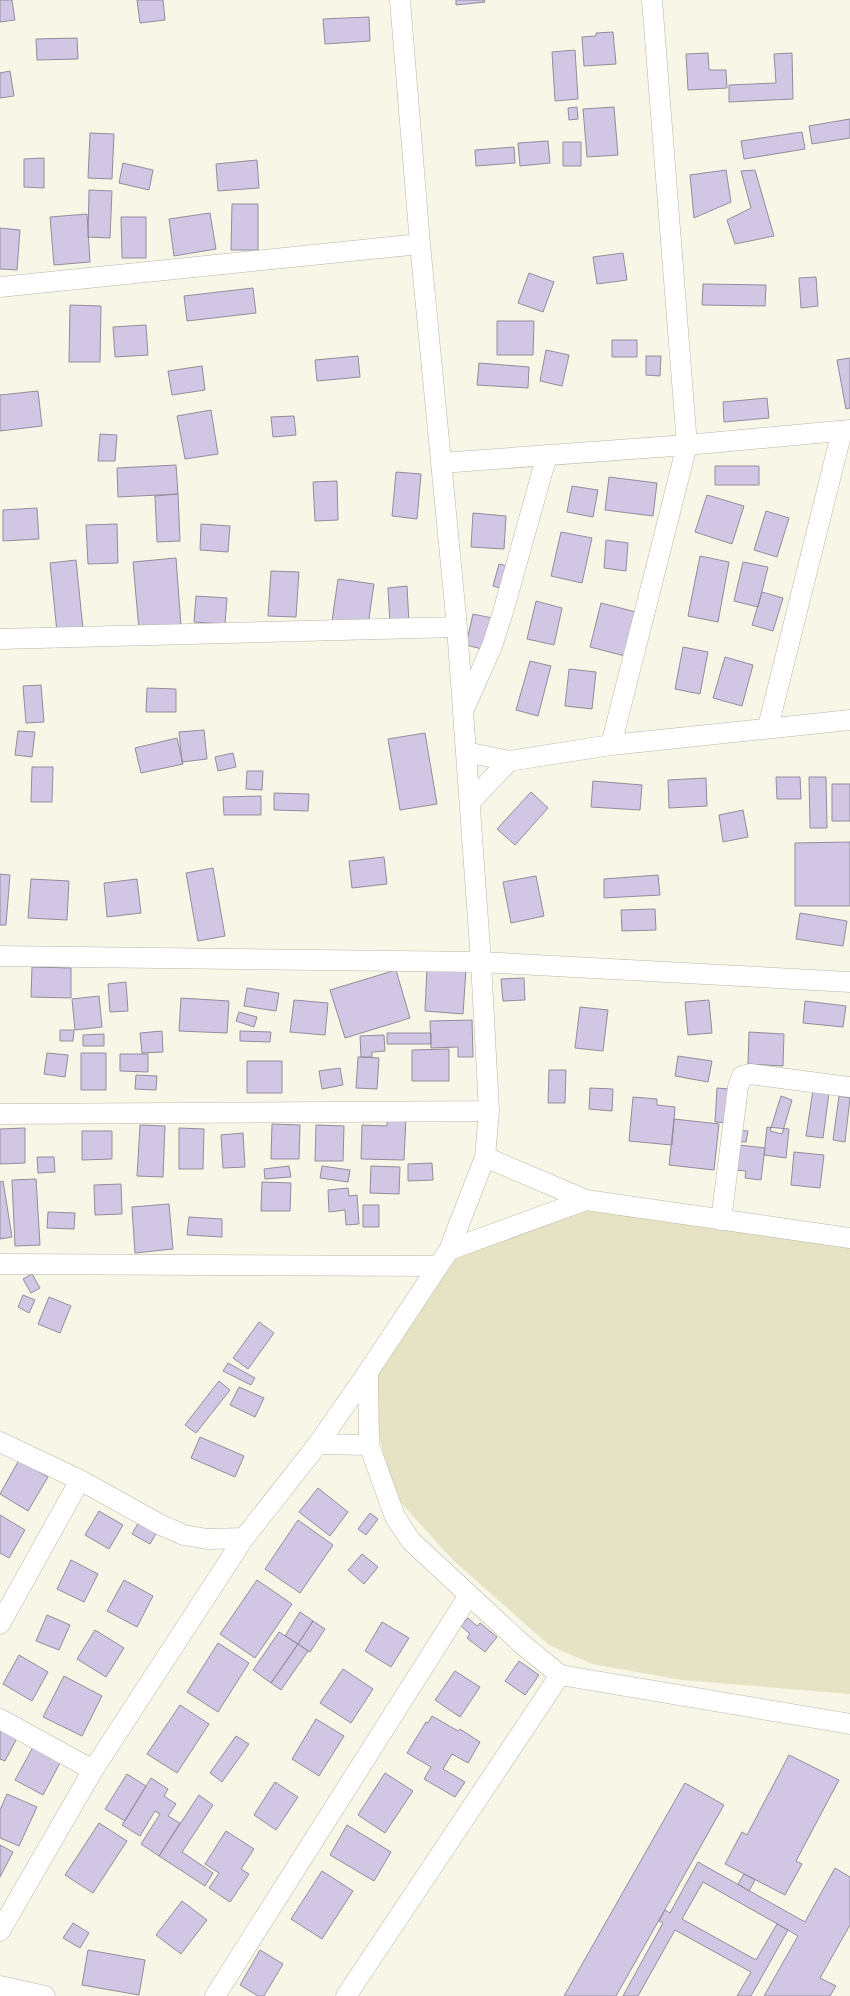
<svg xmlns="http://www.w3.org/2000/svg" width="850" height="1996" viewBox="0 0 850 1996" font-family="Commissioner,sans-serif">
<style>
.green{fill:#e5e3c4}
.building{fill:#d1c7e5;stroke:#918d9b;fill-rule:evenodd}
.lines{fill:none;stroke-linecap:round;stroke-linejoin:round}
.street-casing{stroke:#b7b6a7;stroke-width:21}
.street{stroke:#fff;stroke-width:20}
</style>
<rect width="100%" height="100%" fill="#f8f6e7"/>
<path class="green" d="M 587,1208 L 850,1245 L 850,1694 L 682,1680 L 592,1664 L 549,1645 L 452,1559 L 393,1494 L 374,1414 L 378,1371 L 455,1258 Z"/>
<path class="building" d="M 0,0 L 12,0 L 15,20 L 0,22 Z
M 137,0 L 163,0 L 165,20 L 140,23 Z
M 456,0 L 484,0 L 485,2 L 456,5 Z
M 369,17 L 370,41 L 325,44 L 323,19 Z
M 613,32 L 616,64 L 584,66 L 582,37 L 596,36 L 596,33 Z
M 77,38 L 78,59 L 37,60 L 36,39 Z
M 575,50 L 578,99 L 555,101 L 552,52 Z
M 708,53 L 709,70 L 726,70 L 727,88 L 688,90 L 686,54 Z
M 792,53 L 793,99 L 729,102 L 729,85 L 776,83 L 774,54 Z
M 10,71 L 14,96 L 0,98 L 0,73 Z
M 577,107 L 578,119 L 569,120 L 568,108 Z
M 614,107 L 618,155 L 587,157 L 583,109 Z
M 850,119 L 850,138 L 812,144 L 809,126 Z
M 802,132 L 805,149 L 744,159 L 741,141 Z
M 90,133 L 114,134 L 112,179 L 88,178 Z
M 548,141 L 550,163 L 520,166 L 518,143 Z
M 563,142 L 581,142 L 581,166 L 563,166 Z
M 514,147 L 515,163 L 476,166 L 475,150 Z
M 44,158 L 44,188 L 24,187 L 24,159 Z
M 257,160 L 259,188 L 218,191 L 216,164 Z
M 123,163 L 153,170 L 149,190 L 119,183 Z
M 726,170 L 731,202 L 694,218 L 690,175 Z
M 755,170 L 774,236 L 735,244 L 727,220 L 751,208 L 741,171 Z
M 89,190 L 112,191 L 110,238 L 88,237 Z
M 232,204 L 258,204 L 258,250 L 231,250 Z
M 210,213 L 216,249 L 174,256 L 169,219 Z
M 87,214 L 90,262 L 54,265 L 50,217 Z
M 121,217 L 146,217 L 146,258 L 122,258 Z
M 0,228 L 20,230 L 17,270 L 0,269 Z
M 623,253 L 627,280 L 597,284 L 593,257 Z
M 529,273 L 554,282 L 543,312 L 518,303 Z
M 816,277 L 818,306 L 801,308 L 799,278 Z
M 703,284 L 766,285 L 765,306 L 702,305 Z
M 253,288 L 256,313 L 187,321 L 184,296 Z
M 70,305 L 101,306 L 100,362 L 69,362 Z
M 497,321 L 534,321 L 533,355 L 497,355 Z
M 146,325 L 148,355 L 115,357 L 113,327 Z
M 612,340 L 637,340 L 637,357 L 612,357 Z
M 546,350 L 569,355 L 562,386 L 540,381 Z
M 358,356 L 360,377 L 317,381 L 315,360 Z
M 646,356 L 661,356 L 660,376 L 646,375 Z
M 850,358 L 850,408 L 846,409 L 837,360 Z
M 479,363 L 529,367 L 528,388 L 477,385 Z
M 202,366 L 205,390 L 172,395 L 168,371 Z
M 38,391 L 42,426 L 0,431 L 0,395 Z
M 767,398 L 769,418 L 724,422 L 723,402 Z
M 211,410 L 218,454 L 185,459 L 177,416 Z
M 294,416 L 296,435 L 273,437 L 271,417 Z
M 100,434 L 117,435 L 115,461 L 98,461 Z
M 176,465 L 178,494 L 118,497 L 117,468 Z
M 715,466 L 759,466 L 759,485 L 715,485 Z
M 396,472 L 421,474 L 417,519 L 392,516 Z
M 609,477 L 657,483 L 653,516 L 605,510 Z
M 337,481 L 338,520 L 315,521 L 313,482 Z
M 572,486 L 598,490 L 593,517 L 567,512 Z
M 178,494 L 180,541 L 157,542 L 155,496 Z
M 707,495 L 744,506 L 732,544 L 695,532 Z
M 37,508 L 39,539 L 3,541 L 3,510 Z
M 766,511 L 789,518 L 777,557 L 754,550 Z
M 473,513 L 506,516 L 504,549 L 471,547 Z
M 117,524 L 118,563 L 88,564 L 86,525 Z
M 201,524 L 230,526 L 228,552 L 200,550 Z
M 561,532 L 592,538 L 582,583 L 551,576 Z
M 606,540 L 628,543 L 626,571 L 604,568 Z
M 700,556 L 729,562 L 718,622 L 688,616 Z
M 176,558 L 181,626 L 139,630 L 133,562 Z
M 76,560 L 83,629 L 57,632 L 50,563 Z
M 743,562 L 768,567 L 758,607 L 734,601 Z
M 499,564 L 516,568 L 510,591 L 493,586 Z
M 271,571 L 299,572 L 296,617 L 268,616 Z
M 338,579 L 374,584 L 368,625 L 332,621 Z
M 407,586 L 409,624 L 390,625 L 388,588 Z
M 762,592 L 783,598 L 773,631 L 752,625 Z
M 196,596 L 227,598 L 225,624 L 194,622 Z
M 536,601 L 562,608 L 554,645 L 527,639 Z
M 601,603 L 636,612 L 625,656 L 590,647 Z
M 473,614 L 506,621 L 498,653 L 466,645 Z
M 683,647 L 708,652 L 700,694 L 675,689 Z
M 725,657 L 753,665 L 742,706 L 713,698 Z
M 530,661 L 551,666 L 538,716 L 516,710 Z
M 569,669 L 596,672 L 592,709 L 565,706 Z
M 41,685 L 44,722 L 26,723 L 23,686 Z
M 147,688 L 176,689 L 176,712 L 146,712 Z
M 204,730 L 207,759 L 182,762 L 179,732 Z
M 18,731 L 35,732 L 32,757 L 15,755 Z
M 425,733 L 437,804 L 400,810 L 388,739 Z
M 177,738 L 183,764 L 141,773 L 135,748 Z
M 233,753 L 236,767 L 218,771 L 215,757 Z
M 32,767 L 53,767 L 52,802 L 31,802 Z
M 247,771 L 263,771 L 262,790 L 246,789 Z
M 776,777 L 800,777 L 801,799 L 777,799 Z
M 809,777 L 826,777 L 827,828 L 810,828 Z
M 706,778 L 707,806 L 669,808 L 668,780 Z
M 593,781 L 642,785 L 640,810 L 591,807 Z
M 832,784 L 850,784 L 850,821 L 832,821 Z
M 531,792 L 548,808 L 515,845 L 497,829 Z
M 274,793 L 309,794 L 308,811 L 274,810 Z
M 261,796 L 261,815 L 224,815 L 223,797 Z
M 743,810 L 748,837 L 723,842 L 719,815 Z
M 850,842 L 850,906 L 795,906 L 795,843 Z
M 384,857 L 387,884 L 352,888 L 349,861 Z
M 213,868 L 225,936 L 198,941 L 186,873 Z
M 0,874 L 10,875 L 6,925 L 0,925 Z
M 658,875 L 660,895 L 604,898 L 604,879 Z
M 536,876 L 544,916 L 511,923 L 503,882 Z
M 31,879 L 69,881 L 67,920 L 28,918 Z
M 137,879 L 141,913 L 107,917 L 104,883 Z
M 655,909 L 656,930 L 622,931 L 621,910 Z
M 800,913 L 847,921 L 843,946 L 796,939 Z
M 32,967 L 71,968 L 71,998 L 31,997 Z
M 427,967 L 466,969 L 463,1014 L 425,1011 Z
M 396,970 L 410,1018 L 345,1038 L 330,990 Z
M 524,978 L 525,1000 L 503,1001 L 501,979 Z
M 126,982 L 128,1011 L 110,1012 L 108,984 Z
M 247,988 L 279,993 L 276,1011 L 244,1006 Z
M 99,996 L 102,1027 L 75,1030 L 72,999 Z
M 181,998 L 229,1001 L 227,1033 L 179,1031 Z
M 294,1000 L 328,1003 L 325,1035 L 290,1032 Z
M 709,1000 L 712,1033 L 688,1035 L 685,1002 Z
M 805,1001 L 846,1006 L 843,1027 L 803,1023 Z
M 580,1007 L 608,1010 L 603,1051 L 575,1048 Z
M 239,1012 L 257,1017 L 254,1027 L 236,1021 Z
M 472,1020 L 473,1057 L 458,1057 L 458,1047 L 431,1048 L 430,1021 Z
M 60,1030 L 74,1030 L 73,1041 L 60,1041 Z
M 162,1031 L 163,1052 L 142,1053 L 140,1033 Z
M 240,1031 L 271,1032 L 270,1042 L 240,1041 Z
M 749,1032 L 784,1034 L 783,1066 L 748,1064 Z
M 387,1033 L 431,1033 L 431,1044 L 387,1044 Z
M 104,1034 L 104,1046 L 83,1046 L 83,1035 Z
M 384,1035 L 385,1051 L 372,1052 L 372,1057 L 361,1057 L 360,1036 Z
M 449,1049 L 449,1081 L 412,1081 L 412,1050 Z
M 47,1053 L 68,1055 L 65,1077 L 44,1074 Z
M 81,1053 L 106,1053 L 106,1090 L 81,1090 Z
M 120,1054 L 148,1054 L 148,1072 L 120,1071 Z
M 678,1056 L 712,1061 L 708,1082 L 675,1076 Z
M 358,1057 L 379,1058 L 377,1089 L 356,1088 Z
M 247,1061 L 282,1061 L 282,1093 L 247,1093 Z
M 340,1068 L 343,1085 L 322,1089 L 319,1071 Z
M 549,1070 L 566,1070 L 565,1103 L 548,1103 Z
M 136,1075 L 157,1076 L 156,1090 L 135,1089 Z
M 590,1088 L 613,1089 L 612,1111 L 589,1109 Z
M 717,1088 L 729,1089 L 727,1123 L 715,1122 Z
M 813,1090 L 829,1093 L 823,1138 L 806,1136 Z
M 781,1096 L 792,1100 L 782,1134 L 770,1131 Z
M 839,1096 L 850,1098 L 845,1142 L 833,1140 Z
M 633,1097 L 657,1099 L 657,1105 L 675,1107 L 672,1145 L 629,1141 Z
M 387,1118 L 406,1118 L 404,1160 L 361,1159 L 362,1125 L 387,1126 Z
M 674,1119 L 719,1124 L 714,1170 L 669,1165 Z
M 272,1124 L 300,1125 L 299,1159 L 271,1159 Z
M 140,1125 L 165,1126 L 163,1177 L 137,1176 Z
M 316,1125 L 344,1126 L 343,1161 L 315,1161 Z
M 767,1127 L 789,1129 L 786,1158 L 764,1155 Z
M 25,1128 L 25,1163 L 0,1164 L 0,1129 Z
M 179,1128 L 204,1129 L 203,1169 L 179,1169 Z
M 735,1130 L 748,1131 L 746,1142 L 734,1141 Z
M 82,1131 L 112,1131 L 112,1159 L 82,1160 Z
M 243,1133 L 245,1167 L 223,1168 L 221,1135 Z
M 739,1145 L 765,1148 L 761,1180 L 745,1178 L 746,1171 L 736,1170 Z
M 794,1152 L 824,1155 L 820,1188 L 791,1185 Z
M 37,1157 L 54,1157 L 55,1172 L 38,1173 Z
M 432,1163 L 433,1180 L 408,1181 L 408,1164 Z
M 289,1166 L 291,1177 L 265,1179 L 264,1169 Z
M 322,1166 L 350,1170 L 348,1182 L 320,1178 Z
M 371,1166 L 400,1167 L 399,1194 L 370,1193 Z
M 36,1179 L 40,1245 L 15,1246 L 12,1180 Z
M 3,1181 L 12,1237 L 0,1239 L 0,1182 Z
M 262,1182 L 291,1183 L 290,1211 L 261,1211 Z
M 121,1184 L 122,1214 L 95,1215 L 94,1185 Z
M 348,1188 L 349,1196 L 357,1195 L 359,1224 L 346,1225 L 345,1210 L 329,1212 L 328,1190 Z
M 169,1204 L 173,1249 L 135,1253 L 132,1207 Z
M 363,1205 L 379,1205 L 379,1227 L 363,1227 Z
M 48,1212 L 75,1213 L 74,1229 L 47,1228 Z
M 189,1217 L 222,1219 L 222,1237 L 187,1235 Z
M 32,1274 L 40,1288 L 31,1293 L 23,1279 Z
M 23,1295 L 35,1300 L 29,1313 L 18,1307 Z
M 49,1297 L 71,1306 L 60,1333 L 38,1324 Z
M 259,1322 L 274,1333 L 248,1369 L 233,1358 Z
M 228,1363 L 255,1378 L 251,1385 L 223,1371 Z
M 219,1381 L 230,1390 L 196,1433 L 185,1425 Z
M 239,1387 L 264,1398 L 255,1417 L 230,1405 Z
M 200,1437 L 244,1456 L 235,1477 L 191,1458 Z
M 19,1460 L 48,1477 L 28,1511 L 0,1494 Z
M 318,1488 L 348,1512 L 330,1536 L 299,1512 Z
M 99,1511 L 123,1525 L 109,1549 L 85,1535 Z
M 370,1513 L 378,1519 L 366,1535 L 358,1529 Z
M 0,1515 L 25,1530 L 9,1558 L 0,1553 Z
M 140,1520 L 158,1530 L 150,1544 L 132,1534 Z
M 298,1520 L 333,1545 L 300,1593 L 265,1569 Z
M 362,1554 L 378,1567 L 364,1584 L 348,1570 Z
M 71,1560 L 98,1574 L 84,1602 L 57,1589 Z
M 124,1580 L 153,1596 L 137,1627 L 107,1611 Z
M 257,1580 L 292,1604 L 255,1658 L 220,1634 Z
M 300,1612 L 313,1621 L 298,1644 L 285,1636 Z
M 47,1615 L 70,1625 L 59,1650 L 36,1641 Z
M 468,1618 L 477,1626 L 480,1623 L 497,1637 L 485,1652 L 467,1638 L 470,1634 L 461,1626 Z
M 313,1621 L 325,1629 L 310,1652 L 298,1644 Z
M 382,1622 L 409,1638 L 391,1667 L 365,1651 Z
M 95,1630 L 124,1648 L 106,1677 L 77,1659 Z
M 279,1632 L 298,1644 L 271,1683 L 253,1670 Z
M 218,1643 L 249,1663 L 218,1712 L 187,1692 Z
M 298,1644 L 308,1651 L 281,1690 L 271,1683 Z
M 19,1655 L 48,1672 L 32,1701 L 3,1684 Z
M 519,1661 L 539,1675 L 525,1695 L 505,1681 Z
M 343,1669 L 373,1689 L 351,1723 L 320,1703 Z
M 455,1671 L 480,1687 L 460,1717 L 435,1700 Z
M 64,1676 L 102,1696 L 82,1736 L 43,1717 Z
M 180,1705 L 209,1724 L 177,1773 L 147,1754 Z
M 432,1716 L 458,1731 L 460,1729 L 480,1742 L 468,1763 L 452,1754 L 443,1769 L 465,1782 L 455,1797 L 424,1779 L 431,1767 L 407,1753 L 426,1722 L 428,1723 Z
M 316,1719 L 344,1736 L 319,1776 L 292,1759 Z
M 0,1729 L 17,1738 L 5,1761 L 0,1759 Z
M 236,1736 L 249,1744 L 222,1782 L 210,1773 Z
M 33,1747 L 61,1761 L 43,1795 L 15,1780 Z
M 789,1755 L 839,1780 L 796,1861 L 802,1864 L 785,1895 L 725,1864 L 742,1832 L 747,1835 Z
M 385,1773 L 413,1791 L 385,1833 L 358,1815 Z
M 127,1774 L 146,1786 L 125,1821 L 105,1809 Z
M 151,1778 L 168,1789 L 164,1796 L 176,1804 L 168,1816 L 180,1823 L 159,1856 L 141,1844 L 160,1814 L 155,1811 L 140,1836 L 122,1825 Z
M 275,1782 L 298,1797 L 276,1830 L 254,1815 Z
M 685,1783 L 724,1805 L 616,1996 L 564,1996 Z
M 7,1794 L 37,1807 L 19,1846 L 0,1838 L 0,1810 Z
M 199,1795 L 213,1805 L 182,1852 L 213,1873 L 205,1886 L 159,1856 Z
M 99,1823 L 127,1841 L 93,1893 L 65,1875 Z
M 347,1825 L 391,1852 L 374,1881 L 330,1855 Z
M 226,1831 L 254,1849 L 241,1869 L 249,1874 L 230,1902 L 209,1888 L 219,1873 L 205,1864 Z
M 0,1845 L 13,1852 L 0,1877 Z
M 698,1862 L 805,1922 L 835,1868 L 850,1877 L 850,1925 L 820,1978 L 836,1986 L 830,1996 L 764,1996 L 798,1936 L 788,1930 L 751,1996 L 737,1996 L 751,1972 L 675,1930 L 638,1996 L 623,1996 L 663,1923 L 659,1921 L 665,1910 L 670,1913 ZM 703,1882 L 788,1930 L 777,1924 L 756,1960 L 682,1919 Z
M 322,1871 L 353,1891 L 322,1939 L 291,1919 Z
M 744,1874 L 755,1880 L 749,1891 L 738,1884 Z
M 182,1901 L 207,1920 L 181,1954 L 156,1935 Z
M 73,1923 L 89,1933 L 80,1948 L 63,1938 Z
M 88,1950 L 145,1960 L 139,1995 L 82,1985 Z
M 260,1950 L 283,1964 L 264,1996 L 258,1996 L 240,1985 Z"/>
<g class="lines">
<defs>
<path id="street" d="M 0,287 L 420,244
M 441,463 L 687,445 L 850,430
M 0,639 L 457,627
M 464,709 L 492,646 L 503,612 L 547,455
M 768,727 L 842,431
M 611,745 L 687,445 L 652,0
M 466,752 L 509,761 L 611,745 L 850,720
M 470,802 L 509,761
M 0,956 L 481,962 L 850,982
M 0,1114 L 489,1111
M 485,1157 L 586,1200 L 850,1238
M 721,1220 L 738,1087 L 742,1076 L 750,1074 L 850,1087
M 449,1250 L 586,1200
M 0,1264 L 438,1266
M 368,1372 L 369,1445 L 395,1517 L 411,1541 L 522,1644 L 560,1675
M 0,1442 L 80,1480 L 161,1525 L 184,1535 L 207,1539 L 244,1538
M 318,1444 L 369,1445
M 0,1624 L 80,1480
M 0,1719 L 93,1770
M 0,1931 L 93,1770 L 244,1538 L 318,1444 L 368,1372 L 449,1250 L 485,1157 L 489,1111 L 481,962 L 463,711 L 457,627 L 420,244 L 400,0
M 0,1986 L 45,1996
M 215,1996 L 469,1595
M 346,1996 L 560,1675 L 850,1724"/>
</defs>
<use href="#street" class="street-casing"/>
<use href="#street" class="street"/>
</g>
</svg>
